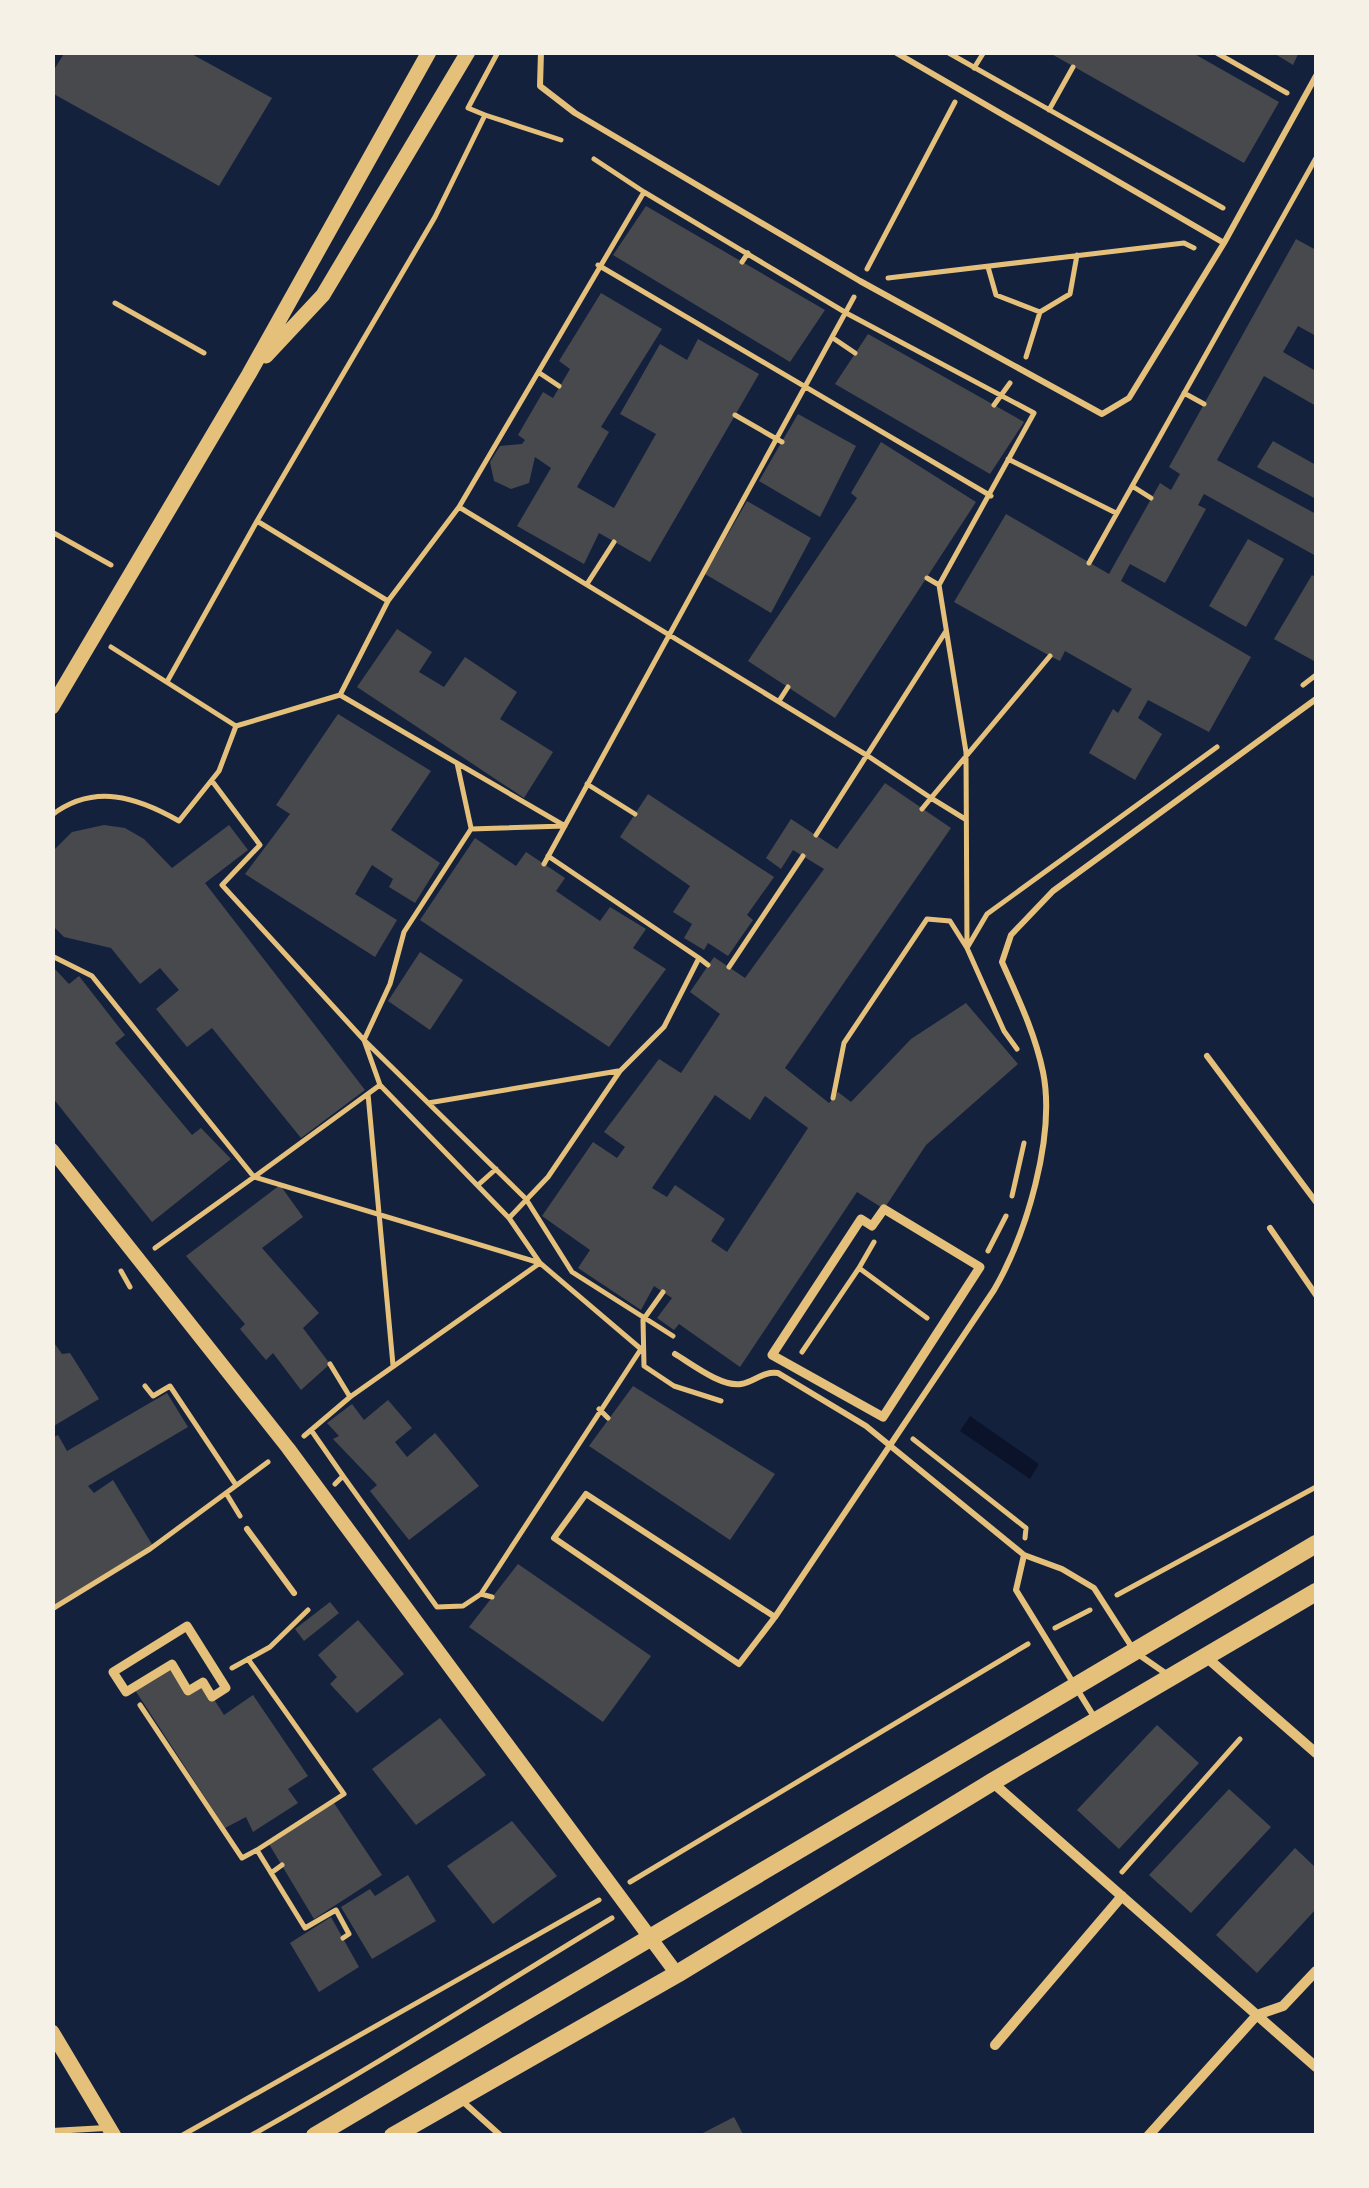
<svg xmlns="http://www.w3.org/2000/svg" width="1369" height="2188" viewBox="0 0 1369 2188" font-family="'Archivo Narrow',sans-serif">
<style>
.water{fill:#0b132b}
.building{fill:#48494c;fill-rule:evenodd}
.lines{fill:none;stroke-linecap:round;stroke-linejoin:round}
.path{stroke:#e5c07b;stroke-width:5}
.service{stroke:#e5c07b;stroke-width:6}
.pedestrian{stroke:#e5c07b;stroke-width:9}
.minor{stroke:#e5c07b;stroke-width:10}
.tertiary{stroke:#e5c07b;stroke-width:14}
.secondary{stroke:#e5c07b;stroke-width:15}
.primary{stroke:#e5c07b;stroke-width:18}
</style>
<rect width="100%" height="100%" fill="#14213d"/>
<path class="water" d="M 970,1416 L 1039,1464 L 1030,1479 L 960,1431 Z"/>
<path class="building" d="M 65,52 L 188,52 L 272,98 L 219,186 L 52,93 L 52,73 Z
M 1048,52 L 1191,52 L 1279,102 L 1244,163 Z
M 1272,52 L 1299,52 L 1293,65 Z
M 646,206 L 825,310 L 790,362 L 613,255 Z
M 1296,239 L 1316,250 L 1316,336 L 1298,326 L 1283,352 L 1314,370 L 1316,365 L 1316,406 L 1264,376 L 1217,460 L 1316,514 L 1316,556 L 1204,494 L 1198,505 L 1206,509 L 1165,583 L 1130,564 L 1121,581 L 1251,657 L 1209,732 L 1148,700 L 1138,718 L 1162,734 L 1135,780 L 1089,753 L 1113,709 L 1118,713 L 1132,689 L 1065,651 L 1060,661 L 1050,656 L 954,602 L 1006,514 L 1109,574 L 1160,483 L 1171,490 L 1180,474 L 1169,467 Z
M 601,293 L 662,329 L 601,427 L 609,432 L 577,487 L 614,508 L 656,434 L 620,414 L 660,344 L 687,360 L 698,339 L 759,374 L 650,562 L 599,533 L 584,564 L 517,526 L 551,468 L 535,457 L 529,483 L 511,489 L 494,481 L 490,462 L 500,446 L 522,444 L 525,440 L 518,435 L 543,392 L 553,398 L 570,369 L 559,361 Z
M 868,334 L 1024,422 L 990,474 L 835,384 Z
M 798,414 L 856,446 L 820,517 L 759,481 Z
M 1273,441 L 1316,465 L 1316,499 L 1257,467 Z
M 881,442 L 976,502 L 835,718 L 748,661 L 857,498 L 851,493 Z
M 747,501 L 811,538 L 771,613 L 705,574 Z
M 1248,539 L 1284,559 L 1246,627 L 1209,606 Z
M 1312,575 L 1316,578 L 1314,661 L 1274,639 Z
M 397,629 L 432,652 L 419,672 L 444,687 L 465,657 L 517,692 L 500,719 L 553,752 L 524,798 L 357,687 Z
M 338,714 L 431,771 L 391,830 L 440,863 L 415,903 L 389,887 L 393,879 L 372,865 L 355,894 L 397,920 L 375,957 L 245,874 L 290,814 L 276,805 Z
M 885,783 L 951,828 L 785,1068 L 829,1103 L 838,1092 L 851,1102 L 911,1039 L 966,1003 L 1018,1064 L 926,1145 L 884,1209 L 857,1192 L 740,1367 L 679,1324 L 674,1330 L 657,1318 L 672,1298 L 654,1286 L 641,1310 L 578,1268 L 590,1250 L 542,1216 L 593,1142 L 617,1158 L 625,1147 L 604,1132 L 659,1059 L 681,1073 L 720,1014 L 690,992 L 714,957 L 745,978 L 824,869 L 793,850 L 781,869 L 766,858 L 791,819 L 837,849 ZM 715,1095 L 750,1120 L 765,1096 L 808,1128 L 727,1252 L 711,1241 L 725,1219 L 675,1185 L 667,1197 L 652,1188 Z
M 648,794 L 774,877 L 747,915 L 753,920 L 728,956 L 708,943 L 704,950 L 684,938 L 692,924 L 673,912 L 690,886 L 620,837 Z
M 104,825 L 125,828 L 144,839 L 172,868 L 229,825 L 248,850 L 205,883 L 365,1090 L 301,1138 L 212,1028 L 187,1047 L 156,1009 L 179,990 L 160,968 L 140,984 L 111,948 L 64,937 L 52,925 L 52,852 L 72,832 Z
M 475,838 L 516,866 L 526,852 L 565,878 L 556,891 L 600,921 L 610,907 L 646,929 L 633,948 L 666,969 L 609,1047 L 420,920 Z
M 420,952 L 463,980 L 430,1030 L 388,1001 Z
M 52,966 L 69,984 L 79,976 L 125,1035 L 115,1043 L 192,1135 L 201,1128 L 231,1159 L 152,1222 L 52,1097 Z
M 280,1185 L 303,1217 L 262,1248 L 319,1313 L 303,1328 L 330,1364 L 301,1390 L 273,1353 L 266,1360 L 240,1329 L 245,1324 L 186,1256 Z
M 52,1340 L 62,1354 L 70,1353 L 99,1399 L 52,1427 Z
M 633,1386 L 775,1474 L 730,1540 L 589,1446 Z
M 167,1393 L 188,1427 L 88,1486 L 94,1493 L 113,1480 L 153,1546 L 52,1609 L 52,1438 L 58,1435 L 67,1451 Z
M 388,1400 L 412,1428 L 395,1442 L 407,1457 L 435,1433 L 479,1486 L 409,1540 L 370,1491 L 377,1485 L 333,1439 L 339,1436 L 327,1423 L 352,1404 L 364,1420 Z
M 518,1564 L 651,1656 L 603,1722 L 469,1627 Z
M 330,1602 L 339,1613 L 304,1641 L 295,1629 Z
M 358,1620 L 404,1674 L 357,1713 L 330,1684 L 337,1677 L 318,1655 Z
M 172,1664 L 188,1691 L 203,1682 L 224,1715 L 253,1695 L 308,1776 L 288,1789 L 298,1803 L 253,1832 L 246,1817 L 225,1828 L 133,1687 Z
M 440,1718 L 486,1775 L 416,1825 L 372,1769 Z
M 1157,1725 L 1199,1763 L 1119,1849 L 1077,1810 Z
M 1229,1789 L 1271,1827 L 1191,1913 L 1149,1875 Z
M 334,1803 L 382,1875 L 314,1919 L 269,1844 Z
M 512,1821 L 557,1876 L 493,1924 L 447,1866 Z
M 1295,1848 L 1316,1868 L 1316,1909 L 1257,1973 L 1216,1935 Z
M 408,1875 L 436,1921 L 372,1959 L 341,1907 L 370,1889 L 375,1896 Z
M 331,1917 L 359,1967 L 319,1992 L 290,1943 Z
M 734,2117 L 744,2136 L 697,2136 Z"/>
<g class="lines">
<path class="path" d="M 947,52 L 1223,208
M 1215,52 L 1287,93
M 974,68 L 984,52
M 1049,110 L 1073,67
M 485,115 L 561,140
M 594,159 L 644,192
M 742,262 L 748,253
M 598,265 L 991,496
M 988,267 L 996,295 L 1040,312 L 1070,294 L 1077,255
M 867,269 L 955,102
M 888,278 L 1184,243 L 1194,248
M 115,303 L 204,353
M 833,338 L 855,353
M 1026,357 L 1040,312
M 541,374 L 559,386
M 1184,393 L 1204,404
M 994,405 L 1010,383
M 735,415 L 782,442
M 1008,459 L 1116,513
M 1132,486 L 1151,498
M 459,507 L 868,756 L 931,798 L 922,809
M 52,532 L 111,565
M 1089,563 L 1316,158
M 927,578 L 939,585
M 587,584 L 614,542
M 388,601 L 257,521 L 435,217 L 485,115 L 468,108 L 498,52
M 168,680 L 257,521
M 1303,685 L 1316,675
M 340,695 L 565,826 L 471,829 L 404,932 L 390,984 L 364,1040 L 380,1085
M 779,701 L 788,687
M 236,726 L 340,695 L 388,601 L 459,507 L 644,192 L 848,314 L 1034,413 L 939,585 L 966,752 L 967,948 L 1004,1031 L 1017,1049
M 457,763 L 471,828
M 212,781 L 260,845 L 222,885 L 364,1040 L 526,1199 L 572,1272 L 673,1336
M 587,784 L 635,814
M 52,815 C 94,783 137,797 179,821 L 219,771 L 236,726 L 111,647
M 965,819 L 931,798 L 1050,656
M 816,835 L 946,631
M 544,864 L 854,297
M 52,956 L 92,976 L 254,1177 L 380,1085 L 509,1218 L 540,1263 L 350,1397 L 304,1436
M 699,958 L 708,965
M 729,967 L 803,856
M 368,1094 L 393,1365
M 833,1098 L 844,1043 L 927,919 L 950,921 L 967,948 L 987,914 L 1217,747
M 428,1103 L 618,1071
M 478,1185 L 496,1169
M 1012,1196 L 1024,1143
M 509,1218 L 548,1177 L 620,1071 L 664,1027 L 699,958 L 548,856
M 874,1242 L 859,1268 L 927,1318
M 155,1248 L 254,1177 L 540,1263 L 641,1349 L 481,1594 L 463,1606 L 437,1607 L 343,1476 L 335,1484
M 988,1251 L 1006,1216
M 121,1271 L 130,1287
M 663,1292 L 643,1320 L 644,1366 L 674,1386 L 721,1401
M 802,1352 L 859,1268
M 330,1364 L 350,1397
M 145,1386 L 153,1396 L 170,1386 L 236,1485
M 599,1409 L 608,1418
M 311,1430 L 343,1476
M 913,1439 L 1026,1528 L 1025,1538
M 226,1493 L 240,1516
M 481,1594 L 492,1597
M 1117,1595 L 1316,1487
M 52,1609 L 150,1549 L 268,1462
M 1055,1628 L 1090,1610
M 248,1659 L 344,1794 L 257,1850 L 305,1928 L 336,1910 L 349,1934 L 343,1938
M 232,1668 L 270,1647 L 308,1610
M 140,1705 L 242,1858 L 257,1850
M 1122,1872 L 1240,1739
M 271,1873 L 282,1865
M 630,1882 L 1028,1644
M 181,2136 L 599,1900
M 250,2136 C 373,2068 491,1991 612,1918"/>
<path class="service" d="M 541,52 L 540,86 L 575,113 L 860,281 L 1102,414 L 1129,398 L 1224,243 L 1316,76
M 895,52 L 1224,243
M 1207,1056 L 1316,1202
M 1270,1228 L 1316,1295
M 675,1354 C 692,1364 721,1387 741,1384 C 755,1382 762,1371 778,1373 L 866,1426 L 1024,1555 L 1062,1569 L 1094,1588 L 1135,1652 L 1168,1675
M 247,1529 L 294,1593
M 1024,1555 L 1016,1590 L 1096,1720
M 775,1617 L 586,1494 L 554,1538 L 739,1664 L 775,1617 L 994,1290 C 1026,1235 1056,1136 1043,1072 C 1035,1033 1018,998 1002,962 L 1011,935 L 1053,891 L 1316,699
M 460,2099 L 501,2136
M 52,2131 L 106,2128"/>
<path class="pedestrian" d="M 884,1209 L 980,1267 L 883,1417 L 772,1355 L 861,1219 L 872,1226 Z
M 187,1626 L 226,1688 L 212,1697 L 203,1682 L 188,1691 L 172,1664 L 126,1692 L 113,1672 Z"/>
<path class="minor" d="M 1205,1656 L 1316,1753
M 992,1782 L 1316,2067
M 995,2045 L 1122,1896
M 1148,2136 L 1257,2015 L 1283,2006 L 1316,1971"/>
<path class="tertiary" d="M 52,1150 L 288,1448 L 677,1974"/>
<path class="secondary" d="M 266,356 L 323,295 L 468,52
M 52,707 L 249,374 L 429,52
M 52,2032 L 114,2136"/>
<path class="primary" d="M 315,2136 L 1316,1544
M 393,2136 L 677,1974 L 992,1782 L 1316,1592"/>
</g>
<rect width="1369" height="2188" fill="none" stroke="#f6f1e7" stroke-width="110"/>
</svg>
